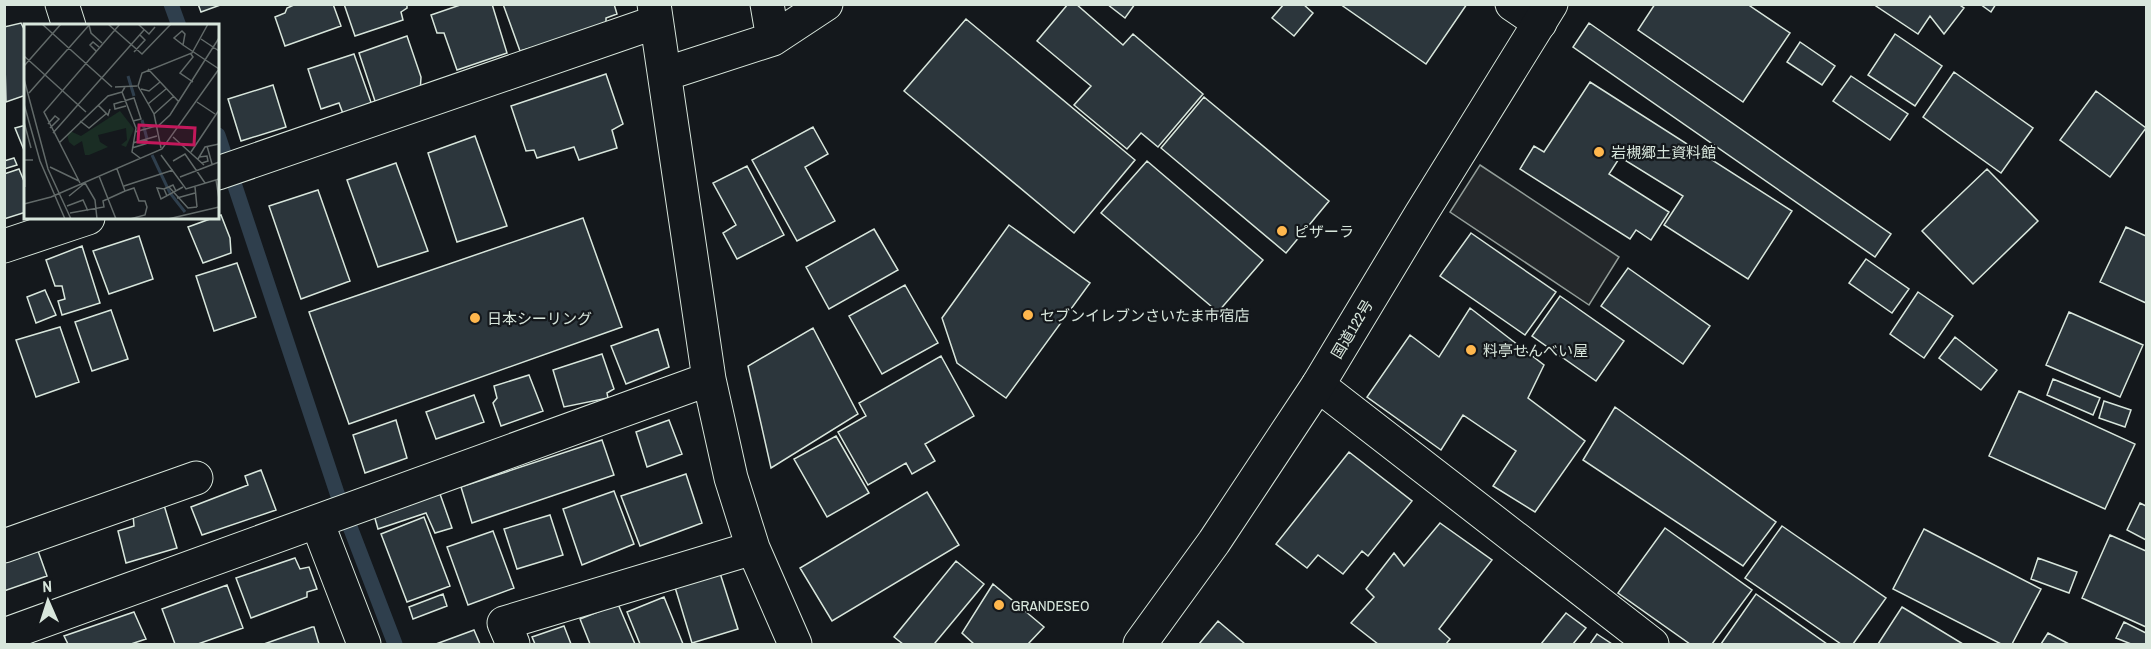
<svg xmlns="http://www.w3.org/2000/svg" width="2151" height="649" viewBox="0 0 2151 649" font-family="'Archivo Narrow','Noto Sans JP',sans-serif">
<style>
.parking{fill:#24282b;stroke:#939e99;stroke-width:1.5}
.lines{fill:none;stroke-linecap:round;stroke-linejoin:round}
.stream{stroke:#2f3f4d;stroke-width:15}
.building{fill:#2c363c;stroke:#d8e6dc;stroke-width:1.5}
.minor-casing{stroke:#d8e6dc;stroke-width:35}
.highway-casing{stroke:#d8e6dc;stroke-width:35}
.minor{stroke:#14181c;stroke-width:33}
.highway{stroke:#14181c;stroke-width:33}
.poi-dot{fill:#ffb74d;stroke:#14181c;stroke-width:2}
.labels{text-anchor:middle;dominant-baseline:central;stroke-width:4.5;stroke-linejoin:round;paint-order:stroke}
.poi-label{font-size:15px;fill:#d8e6dc;stroke:#14181c;text-anchor:start}
.street-label{font-size:15px;fill:#d8e6dc;stroke:#14181c}
.inset-river{fill:none;stroke:#2f3f4d;stroke-width:3}
.inset-road{fill:none;stroke:#626a69;stroke-width:1.5}
.view{fill:#c2185b;fill-opacity:0.15;stroke:#c2185b;stroke-width:3}
.inset-edge{fill:none;stroke:#d8e6dc;stroke-width:3}
</style>
<rect width="100%" height="100%" fill="#14181c"/>
<path class="parking" d="M 1480,165 L 1619,257 L 1589,305 L 1450,212 Z"/>
<g class="lines">
<path class="stream" d="M 171,4 L 179,26
M 218,135 L 337,493 L 395,644"/>
</g>
<path class="building" d="M 198,4 L 223,4 L 201,12 Z
M 296,4 L 333,4 L 341,26 L 285,46 L 275,17 L 285,13 L 287,8 Z
M 344,4 L 407,4 L 407,8 L 401,12 L 403,20 L 355,36 Z
M 463,4 L 492,4 L 507,53 L 457,70 L 444,33 L 437,33 L 431,15 Z
M 503,4 L 614,4 L 617,14 L 606,18 L 606,27 L 520,51 Z
M 1068,4 L 1076,4 L 1123,45 L 1133,34 L 1203,94 L 1158,147 L 1141,133 L 1127,149 L 1074,105 L 1091,86 L 1037,41 Z
M 1107,4 L 1135,4 L 1125,18 Z
M 1284,4 L 1303,4 L 1313,13 L 1294,36 L 1272,18 Z
M 1340,4 L 1467,4 L 1426,64 Z
M 1655,4 L 1747,4 L 1790,33 L 1743,102 L 1638,30 Z
M 1873,4 L 1958,4 L 1964,8 L 1944,34 L 1930,16 L 1918,34 Z
M 1980,4 L 1996,4 L 1991,12 Z
M 966,19 L 1135,160 L 1074,233 L 904,91 Z
M 21,23 L 26,33 L 26,95 L 6,102 L 4,27 Z
M 1589,23 L 1891,234 L 1875,257 L 1573,47 Z
M 1895,34 L 1942,66 L 1915,106 L 1868,75 Z
M 407,36 L 421,77 L 420,93 L 377,107 L 359,53 Z
M 1800,42 L 1835,66 L 1822,85 L 1787,62 Z
M 354,54 L 373,108 L 345,119 L 339,103 L 321,109 L 308,69 Z
M 1954,72 L 2033,128 L 2001,173 L 1923,117 Z
M 606,74 L 623,124 L 612,130 L 617,148 L 579,160 L 574,147 L 537,158 L 534,150 L 526,151 L 511,106 Z
M 1851,76 L 1908,114 L 1890,140 L 1833,101 Z
M 1590,82 L 1792,211 L 1748,279 L 1664,225 L 1683,196 L 1620,157 L 1609,174 L 1669,212 L 1651,240 L 1636,230 L 1630,239 L 1520,169 L 1534,146 L 1544,152 Z
M 273,85 L 286,127 L 241,141 L 228,99 Z
M 2096,91 L 2146,128 L 2110,177 L 2060,140 Z
M 1204,97 L 1329,201 L 1286,253 L 1161,148 Z
M 26,125 L 26,155 L 15,128 Z
M 813,127 L 828,154 L 805,167 L 835,221 L 797,241 L 752,160 Z
M 475,136 L 507,226 L 457,242 L 428,153 Z
M 14,158 L 17,165 L 4,169 L 4,161 Z
M 1147,161 L 1263,260 L 1218,312 L 1101,213 Z
M 396,163 L 428,251 L 378,267 L 347,180 Z
M 747,166 L 784,235 L 737,259 L 723,233 L 736,225 L 713,183 Z
M 19,169 L 26,186 L 26,212 L 4,219 L 4,174 Z
M 1987,169 L 2038,221 L 1973,284 L 1922,231 Z
M 318,190 L 350,281 L 301,299 L 269,206 Z
M 221,215 L 230,238 L 231,253 L 203,263 L 188,227 Z
M 583,218 L 622,327 L 349,424 L 309,312 Z
M 1009,225 L 1090,283 L 1006,398 L 957,363 L 942,318 Z
M 2126,227 L 2146,236 L 2146,303 L 2100,282 Z
M 874,229 L 898,270 L 829,309 L 806,267 Z
M 1471,233 L 1556,292 L 1525,335 L 1440,276 Z
M 139,236 L 153,279 L 109,294 L 93,251 Z
M 82,246 L 100,303 L 62,315 L 58,301 L 65,299 L 62,286 L 55,286 L 46,260 Z
M 1866,259 L 1909,289 L 1892,313 L 1849,283 Z
M 237,263 L 256,317 L 214,331 L 196,276 Z
M 1628,268 L 1710,326 L 1683,364 L 1601,306 Z
M 905,285 L 938,343 L 882,374 L 849,316 Z
M 45,290 L 56,315 L 36,323 L 27,297 Z
M 1918,292 L 1953,316 L 1924,358 L 1890,334 Z
M 1560,296 L 1624,341 L 1596,381 L 1532,336 Z
M 1470,308 L 1544,365 L 1528,398 L 1585,441 L 1535,512 L 1493,486 L 1516,451 L 1463,415 L 1441,450 L 1367,397 L 1410,335 L 1439,357 Z
M 111,310 L 128,359 L 92,371 L 75,322 Z
M 2069,312 L 2143,345 L 2120,397 L 2046,365 Z
M 60,327 L 79,382 L 36,397 L 16,340 Z
M 813,328 L 858,414 L 771,468 L 748,366 Z
M 658,329 L 669,367 L 626,384 L 611,346 Z
M 1955,337 L 1997,370 L 1981,390 L 1939,358 Z
M 602,354 L 614,389 L 607,393 L 608,398 L 564,407 L 553,370 Z
M 941,356 L 974,416 L 925,444 L 935,461 L 912,474 L 906,463 L 868,485 L 838,432 L 866,416 L 859,403 Z
M 529,375 L 543,411 L 501,426 L 493,403 L 497,398 L 494,386 Z
M 2053,379 L 2100,398 L 2093,415 L 2047,395 Z
M 2019,391 L 2135,444 L 2105,509 L 1989,456 Z
M 474,395 L 484,422 L 436,439 L 426,412 Z
M 2104,401 L 2131,410 L 2125,427 L 2099,418 Z
M 1615,407 L 1776,522 L 1743,566 L 1583,460 Z
M 396,420 L 407,458 L 365,473 L 353,435 Z
M 669,420 L 682,454 L 647,467 L 636,432 Z
M 836,436 L 869,493 L 827,517 L 794,459 Z
M 602,440 L 614,475 L 472,523 L 461,487 Z
M 1349,452 L 1412,501 L 1368,556 L 1362,551 L 1343,574 L 1318,555 L 1307,568 L 1276,544 Z
M 261,470 L 276,510 L 202,535 L 191,507 L 248,485 L 245,476 Z
M 686,474 L 702,523 L 640,546 L 621,496 Z
M 614,491 L 634,544 L 582,565 L 563,509 Z
M 927,492 L 959,545 L 832,621 L 800,568 Z
M 440,494 L 452,528 L 435,533 L 426,513 L 378,529 L 374,515 Z
M 2140,503 L 2146,506 L 2146,540 L 2127,530 Z
M 164,505 L 177,548 L 126,563 L 118,531 L 134,526 L 133,515 Z
M 550,515 L 563,555 L 517,569 L 504,529 Z
M 424,517 L 450,586 L 407,602 L 381,534 Z
M 1440,523 L 1492,560 L 1439,629 L 1450,639 L 1446,644 L 1378,644 L 1351,623 L 1374,597 L 1366,589 L 1394,553 L 1404,566 Z
M 1782,526 L 1886,598 L 1853,644 L 1841,644 L 1745,578 Z
M 1665,528 L 1752,590 L 1712,644 L 1690,644 L 1618,593 Z
M 1924,529 L 2041,589 L 2012,644 L 2001,644 L 1893,589 Z
M 493,531 L 514,588 L 468,605 L 447,547 Z
M 2110,535 L 2146,551 L 2146,627 L 2082,598 Z
M 37,548 L 47,576 L 4,591 L 4,561 Z
M 295,558 L 300,569 L 309,567 L 317,589 L 307,592 L 307,597 L 251,618 L 236,578 Z
M 2038,558 L 2077,572 L 2069,593 L 2031,579 Z
M 956,561 L 984,584 L 935,643 L 937,644 L 903,644 L 894,637 Z
M 719,570 L 738,629 L 692,643 L 674,584 Z
M 993,584 L 1044,627 L 1028,644 L 974,644 L 962,633 Z
M 227,585 L 243,628 L 198,644 L 175,644 L 162,609 Z
M 443,594 L 447,606 L 413,619 L 409,607 Z
M 1756,594 L 1827,644 L 1721,644 Z
M 664,597 L 683,644 L 640,644 L 627,612 Z
M 618,604 L 635,644 L 590,644 L 580,619 Z
M 1902,607 L 1963,644 L 1878,644 Z
M 134,612 L 146,639 L 131,644 L 68,644 L 64,636 Z
M 1566,613 L 1586,628 L 1573,644 L 1541,644 Z
M 1218,621 L 1245,644 L 1199,644 Z
M 2124,622 L 2146,633 L 2146,644 L 2131,644 L 2116,638 Z
M 564,626 L 571,644 L 535,644 L 532,637 Z
M 312,627 L 314,627 L 319,644 L 264,644 Z
M 474,630 L 480,644 L 436,644 Z
M 2048,633 L 2069,644 L 2041,644 Z
M 1597,634 L 1612,644 L 1590,644 Z"/>
<g class="lines">
<defs>
<path id="minor" d="M 62,4 L 69,26
M 654,4 L 709,379 L 731,478 L 753,548 L 795,644
M 767,4 L 773,39
M 1512,4 L 1540,23
M 665,74 L 773,39 L 826,4
M 218,173 L 656,22
M 4,246 L 88,218
M 1318,385 L 1652,644
M 317,522 L 364,644
M 4,546 L 196,478
M 4,635 L 709,379
M 513,644 L 504,623 L 753,548"/>
<path id="highway" d="M 1140,644 L 1214,542 L 1318,385 L 1421,214 L 1551,4"/>
</defs>
<use href="#minor" class="minor-casing"/>
<use href="#highway" class="highway-casing"/>
<use href="#minor" class="minor"/>
<use href="#highway" class="highway"/>
</g>
<g class="poi-dot">
<circle cx="1599" cy="152" r="6"/>
<circle cx="1282" cy="231" r="6"/>
<circle cx="1028" cy="315" r="6"/>
<circle cx="475" cy="318" r="6"/>
<circle cx="1471" cy="350" r="6"/>
<circle cx="999" cy="605" r="6"/>
</g>
<g class="labels">
<g class="poi-label">
<text x="1611" y="152">岩槻郷土資料館</text>
<text x="1294" y="231">ピザーラ</text>
<text x="1040" y="315">セブンイレブンさいたま市宿店</text>
<text x="487" y="318">日本シーリング</text>
<text x="1483" y="350">料亭せんべい屋</text>
<text x="1011" y="605">GRANDESEO</text>
</g>
<g class="street-label">
<text transform="translate(1352 329) rotate(-59)">国道122号</text>
</g>
</g>
<g transform="translate(24 24)">
<rect width="195" height="195" fill="#14181c"/>
<path d="M 96,87 L 110,105 L 102,123 L 97,121 L 103,116 L 102,104 L 74,111 L 76,118 L 84,123 L 65,131 L 61,131 L 58,117 L 50,122 L 45,118 L 43,110 L 46,107 L 57,112 Z" fill="#1a2d24"/>
<path class="inset-river" d="M 104,52 L 110,72M 118,96 L 123,115M 128,131 L 146,169 L 161,188"/>
<path class="inset-road" d="M 18,0 L 88,63M 84,0 L 118,30 L 147,0M 114,0 L 125,10 L 131,3M 65,1 L 67,9 L 78,19M 158,7 L 161,10 L 159,21 L 150,14 ZM 177,15 L 195,27M 159,21 L 195,45M 72,27 L 66,21 L 69,18 L 75,23M 110,28 L 121,16 L 116,11M 167,30 L 169,33 L 156,49 L 169,58M 0,32 L 62,88M 0,42 L 37,0M 124,45 L 155,78M 0,55 L 24,145 L 47,195M 91,63 L 113,62M 101,63 L 98,68 L 112,104 L 108,128 L 116,134M 117,65 L 125,67 L 136,58M 5,69 L 66,0M 173,78 L 191,90M 0,80 L 16,137 L 41,195M 124,80 L 142,65M 74,81 L 84,91 L 86,85M 102,82 L 91,85 L 90,80 L 110,74 L 117,95 L 109,97M 130,90 L 150,72M 56,97 L 65,104 L 83,89M 0,98 L 7,124M 24,100 L 31,92 L 35,95 L 26,104M 132,104 L 146,91 L 195,14M 111,108 L 132,102M 29,109 L 120,6M 149,113 L 180,141M 35,119 L 84,72 L 98,68M 109,119 L 133,112M 183,122 L 188,140M 108,124 L 124,119 L 122,115M 137,124 L 130,90 L 114,62 L 118,49 L 168,29 L 184,0M 167,128 L 195,86M 137,131 L 162,165 L 195,155M 175,133 L 183,132 L 184,137 L 178,139M 174,135 L 181,123 L 195,120M 149,137 L 161,130 L 181,159M 26,143 L 55,157M 75,152 L 92,195M 156,153 L 195,138M 192,156 L 195,175M 56,159 L 20,88 L 96,0M 61,159 L 71,176 L 73,195M 100,162 L 149,146M 1,163 L 1,156 L 0,146 L 0,136 L 9,136M 145,163 L 164,184 L 173,183M 171,163 L 173,183M 140,165 L 133,164 L 137,175 L 159,163M 101,167 L 110,164 L 115,177 L 121,177 L 123,183 L 121,191 L 106,195M 45,172 L 61,159M 143,172 L 140,165 L 149,161 L 152,167M 27,173 L 138,125 L 195,45M 153,174 L 171,169M 0,180 L 27,173M 43,182 L 59,176 L 64,187M 46,189 L 80,183 L 79,177 L 101,167 L 93,145M 144,195 L 195,183"/>
<path class="view" d="M 115,101 L 171,104 L 170,121 L 114,118 Z"/>
<rect width="195" height="195" class="inset-edge"/>
</g>
<rect width="2151" height="649" fill="none" stroke="#d8e6dc" stroke-width="12"/>
<g transform="translate(48 601) rotate(357)" stroke="#14181c" stroke-width="4.5" paint-order="stroke">
<path d="M0-4.5L10 22L0 15L-10 22Z" fill="#d8e6dc"/>
<text y="-9" font-size="16" font-weight="bold" text-anchor="middle" fill="#d8e6dc">N</text>
</g>
</svg>
